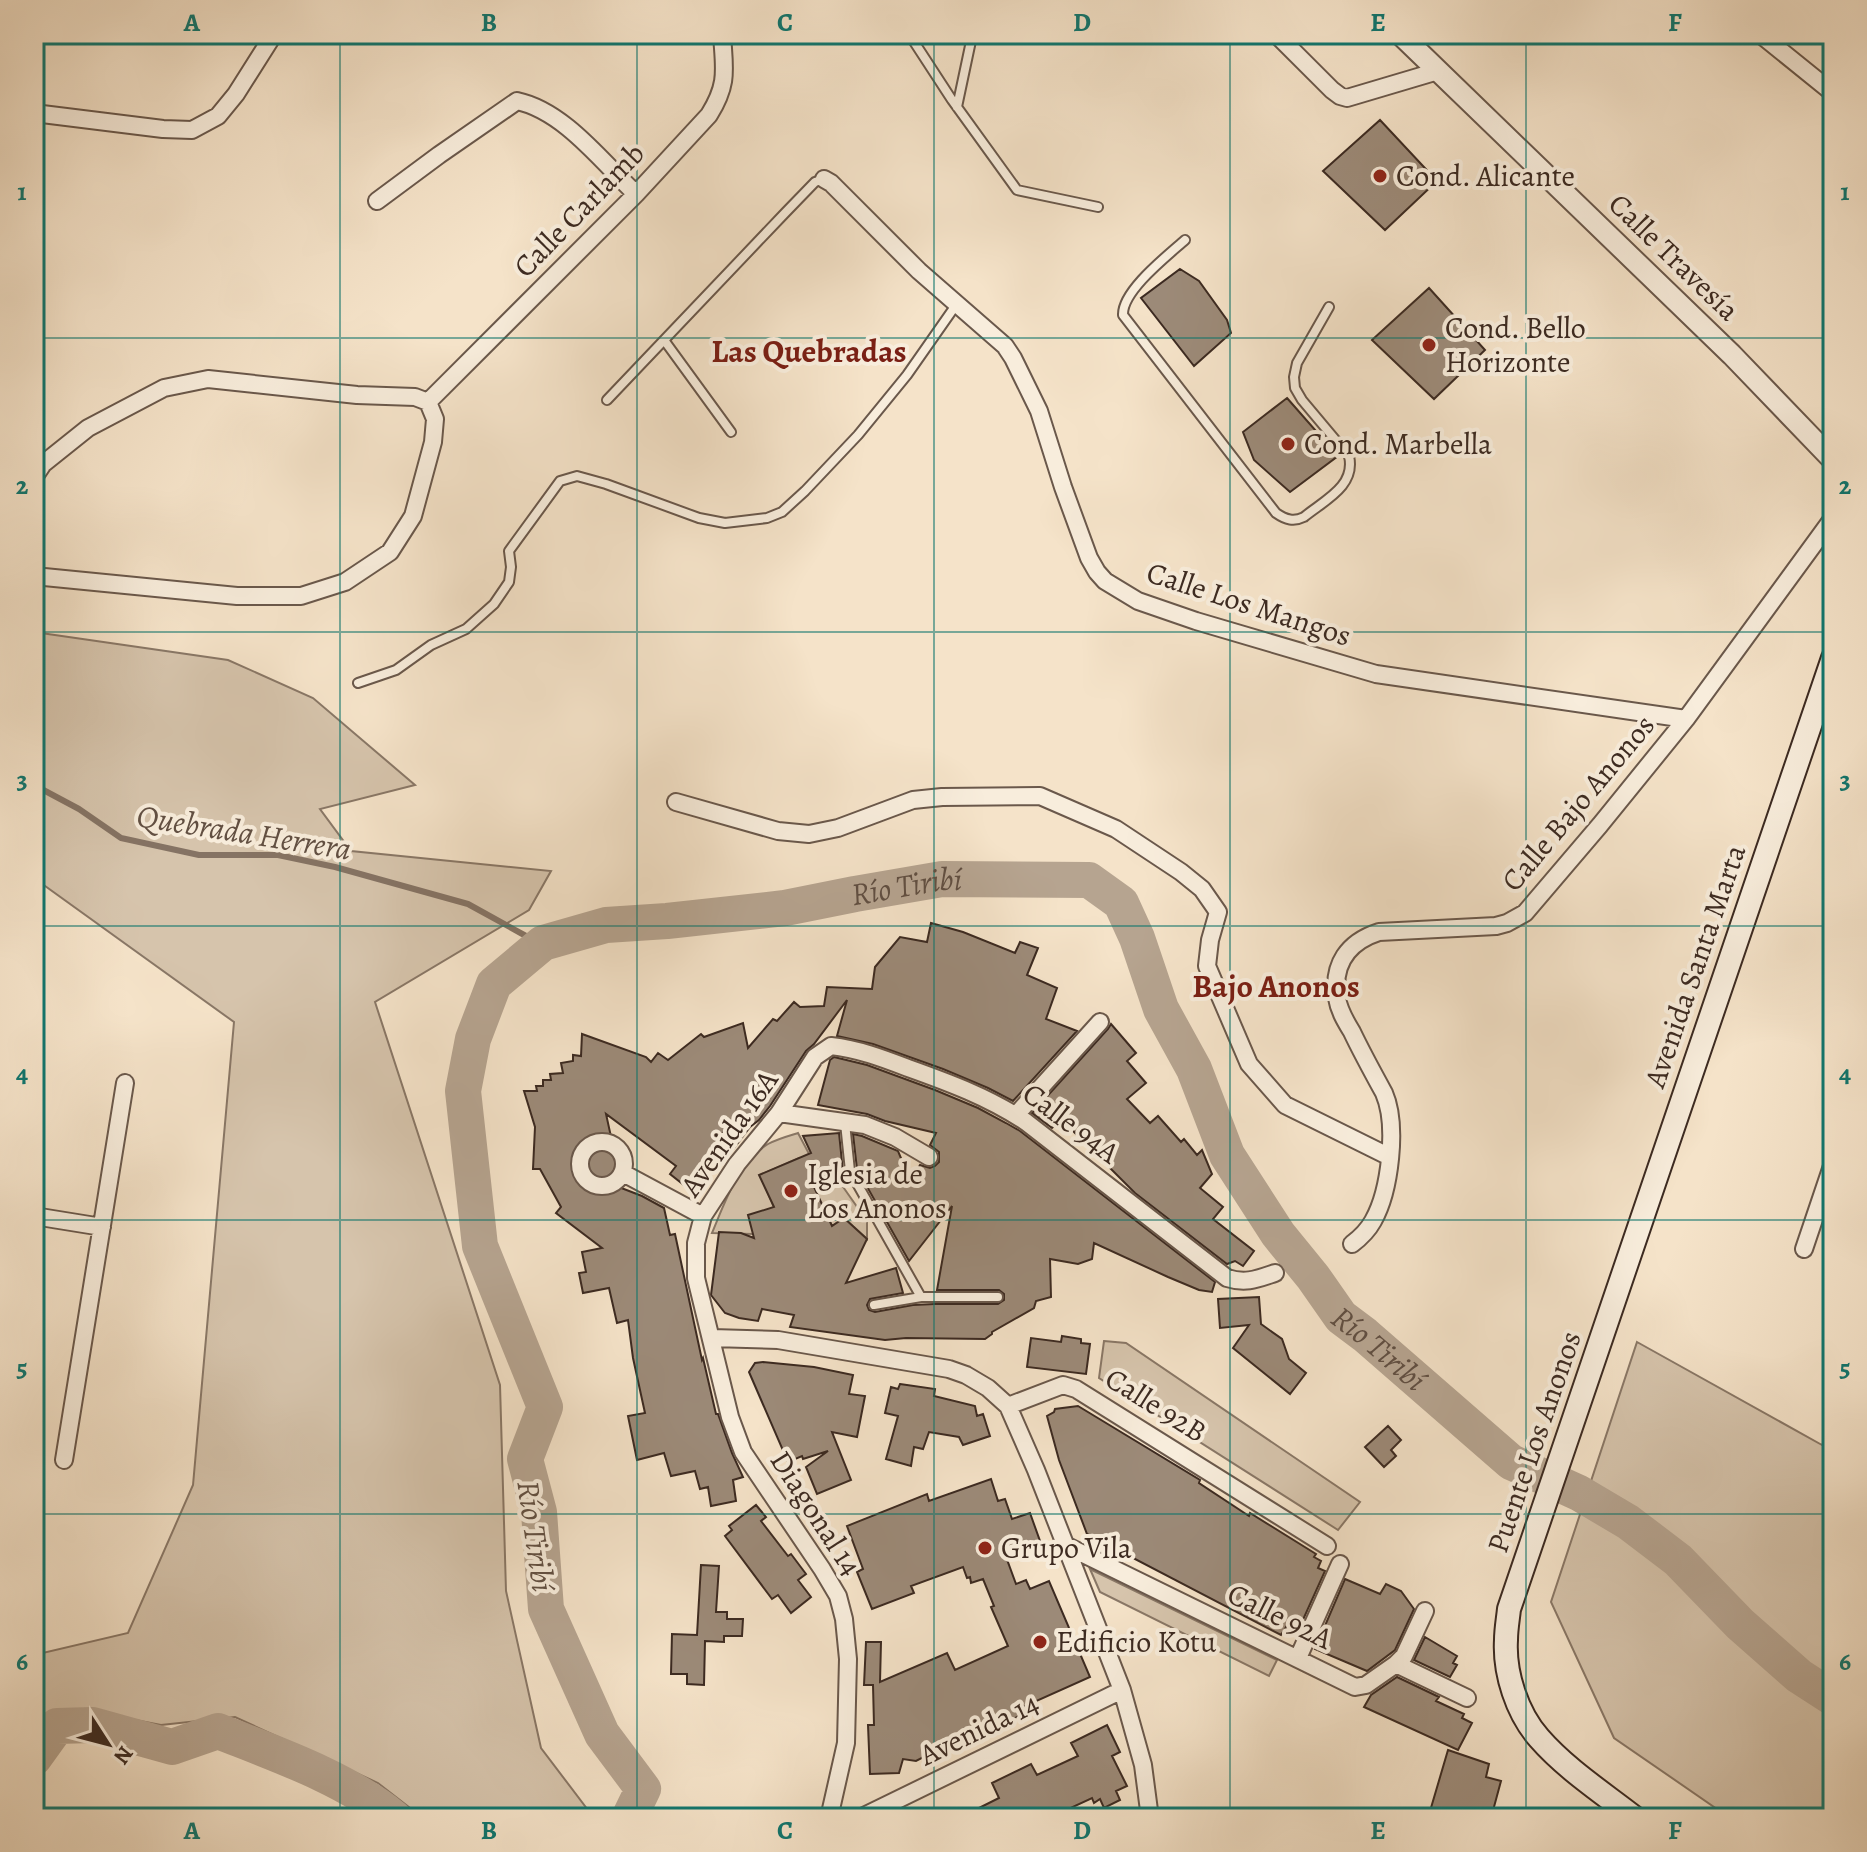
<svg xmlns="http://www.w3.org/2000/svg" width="1867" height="1852" viewBox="0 0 1867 1852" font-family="Alegreya,serif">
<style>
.green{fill:#d6c4ac;stroke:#897766;stroke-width:2}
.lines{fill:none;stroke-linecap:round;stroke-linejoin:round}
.stream{stroke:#857364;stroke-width:6}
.river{stroke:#b6a490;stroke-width:36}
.building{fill:#9c8a78;stroke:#3c2a21;stroke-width:2}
.service-casing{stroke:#6a584b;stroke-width:12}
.minor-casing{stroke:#6a584b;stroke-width:20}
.tertiary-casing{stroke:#6a584b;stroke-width:24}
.secondary-casing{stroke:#3c2a21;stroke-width:26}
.service{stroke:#f8eddc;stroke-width:8}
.minor{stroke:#f8eddc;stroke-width:16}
.tertiary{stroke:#f8eddc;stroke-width:20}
.secondary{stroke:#f8eddc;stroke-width:22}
.grid{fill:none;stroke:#0f766e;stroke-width:2;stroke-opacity:0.55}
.poi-dot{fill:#8f2418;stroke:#f8eddc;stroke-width:3}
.labels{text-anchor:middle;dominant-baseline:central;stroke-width:8;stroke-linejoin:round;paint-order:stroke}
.poi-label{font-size:30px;fill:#3c2a21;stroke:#f8eddc;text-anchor:start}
.street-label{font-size:30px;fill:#3c2a21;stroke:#f8eddc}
.neighbourhood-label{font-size:32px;font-weight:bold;fill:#7a1f14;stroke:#f8eddc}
.water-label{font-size:32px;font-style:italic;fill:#614f42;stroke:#f8eddc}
.neatline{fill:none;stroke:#0f766e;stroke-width:3}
.grid-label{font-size:26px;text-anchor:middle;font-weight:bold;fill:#0f766e}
</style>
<rect width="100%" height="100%" fill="#f5e3c9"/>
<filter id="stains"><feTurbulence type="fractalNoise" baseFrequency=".0025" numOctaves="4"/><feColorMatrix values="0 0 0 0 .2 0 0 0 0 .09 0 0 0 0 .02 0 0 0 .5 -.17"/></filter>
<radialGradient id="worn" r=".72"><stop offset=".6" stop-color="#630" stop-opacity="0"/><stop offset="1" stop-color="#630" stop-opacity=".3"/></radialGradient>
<path class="green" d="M 34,632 L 228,660 L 313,698 L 415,785 L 320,809 L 351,851 L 551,871 L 529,910 L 375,1002 L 500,1385 L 506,1591 L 541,1748 L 594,1818 L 423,1818 L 378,1783 L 235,1717 L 161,1725 L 84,1710 L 34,1715 L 34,1655 L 128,1633 L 193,1485 L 234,1022 L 34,878 Z
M 798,1133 L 826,1186 L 841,1184 L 867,1221 L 867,1239 L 844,1218 L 832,1226 L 799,1158 L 760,1175 L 774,1207 L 753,1234 L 712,1233 C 725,1202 738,1163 768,1144 C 777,1139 788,1136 798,1133 Z
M 1104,1341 L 1126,1343 L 1360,1502 L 1338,1530 L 1099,1378 Z
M 1637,1342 L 1822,1445 L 1833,1426 L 1833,1818 L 1730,1818 L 1614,1738 L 1551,1602 Z
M 1090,1569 L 1277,1660 L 1269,1676 L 1100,1592 Z"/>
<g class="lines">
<path class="stream" d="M 34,785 L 79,809 L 121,838 L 199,855 L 278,855 L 335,867 L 468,904 L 526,936 L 543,943"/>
<g class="river">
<path d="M 34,1758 L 57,1726 L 93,1725 L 172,1747 L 218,1731 C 276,1754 346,1778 394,1818"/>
<path id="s1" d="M 629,1818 L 643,1789 L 602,1734 L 546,1609 L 539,1512 L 525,1459 L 545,1407 L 480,1246 L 463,1091 L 473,1039 L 494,984 L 543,943 L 606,925 L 667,921 L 785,908 L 855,894 L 942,879 L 1089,880 L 1121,903 L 1137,938 L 1161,1009 L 1194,1069 L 1227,1155 L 1278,1234 L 1313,1277 L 1341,1317 L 1365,1335 L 1511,1462 L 1579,1493 L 1628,1522 L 1678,1560 L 1740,1624 L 1799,1676 L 1833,1698"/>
</g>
</g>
<path class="building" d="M 1380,120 L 1437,181 L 1385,230 L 1323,171 Z
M 1180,269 L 1199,281 L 1227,320 L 1231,333 L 1194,366 L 1141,298 Z
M 1429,288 L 1485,350 L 1434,399 L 1372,340 Z
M 1287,398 L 1338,456 L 1290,492 L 1254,460 L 1243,432 Z
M 931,923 L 963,932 L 1015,953 L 1020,942 L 1038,948 L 1027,975 L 1057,988 L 1046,1019 L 1077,1031 L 1013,1101 L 988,1088 L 943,1069 L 873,1044 L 837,1036 L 847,1000 L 814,1044 L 806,1051 L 770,1106 L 759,1120 L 750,1127 L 728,1156 L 732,1124 L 727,1122 L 707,1176 L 702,1172 L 689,1189 L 670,1174 L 676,1166 L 606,1114 L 617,1164 L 612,1174 L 603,1181 L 642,1196 L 664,1208 L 670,1235 L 675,1234 L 702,1360 L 703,1358 L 716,1414 L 718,1414 L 732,1453 L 743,1477 L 733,1480 L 736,1501 L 711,1506 L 708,1487 L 700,1489 L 695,1471 L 671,1476 L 664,1453 L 637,1460 L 628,1416 L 645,1413 L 633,1358 L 628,1320 L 617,1323 L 609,1288 L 583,1293 L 579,1273 L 586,1272 L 582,1252 L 602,1248 L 556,1213 L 561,1207 L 540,1169 L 533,1169 L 535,1127 L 524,1091 L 537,1091 L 536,1086 L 543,1086 L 543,1080 L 551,1080 L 550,1074 L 563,1073 L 561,1063 L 573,1061 L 573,1055 L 581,1056 L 582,1034 L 646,1057 L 651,1062 L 658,1053 L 668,1060 L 701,1034 L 704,1037 L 743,1023 L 748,1048 L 773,1019 L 777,1021 L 794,1002 L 800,1007 L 824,1006 L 827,987 L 872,989 L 875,967 L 900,937 L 927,942 Z
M 1111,1024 L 1136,1053 L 1127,1061 L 1146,1083 L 1127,1099 L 1150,1123 L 1158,1116 L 1181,1142 L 1184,1139 L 1197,1155 L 1202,1150 L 1212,1174 L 1200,1188 L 1223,1207 L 1213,1219 L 1254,1251 L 1243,1266 L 1235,1261 L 1227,1264 L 1135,1193 L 1061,1119 L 1052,1128 L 1032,1113 L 1108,1029 Z
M 834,1057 L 867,1065 L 935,1090 L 978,1108 L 1006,1123 L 1020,1131 L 1215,1282 L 1212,1292 L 1199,1290 L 1168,1277 L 1094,1243 L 1092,1259 L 1078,1264 L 1050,1259 L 1051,1297 L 1036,1301 L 1034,1308 L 992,1332 L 992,1334 L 985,1339 L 906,1338 L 885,1340 L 790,1327 L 794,1315 L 762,1309 L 758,1321 L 739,1318 L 725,1313 L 711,1295 L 719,1232 L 741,1233 L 754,1238 L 748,1215 L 774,1207 L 759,1175 L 811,1153 L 803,1136 L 839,1133 L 843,1172 L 847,1180 L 814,1187 L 832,1226 L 844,1218 L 867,1239 L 846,1283 L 896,1268 L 903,1293 L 870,1299 L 867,1305 L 869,1310 L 875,1312 L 913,1305 L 935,1304 L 998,1304 L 1004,1300 L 1004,1294 L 999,1290 L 937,1290 L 952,1206 L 909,1261 L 857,1169 L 853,1134 L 862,1136 L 898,1151 L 911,1182 L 920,1165 L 930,1168 L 935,1166 L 939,1162 L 939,1152 L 930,1145 L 936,1133 L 885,1121 L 867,1114 L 818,1105 L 830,1060 Z
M 1259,1297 L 1261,1324 L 1282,1339 L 1289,1359 L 1306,1373 L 1290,1394 L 1233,1348 L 1249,1325 L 1220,1328 L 1218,1299 Z
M 1062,1336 L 1081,1339 L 1081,1343 L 1090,1344 L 1086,1374 L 1027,1367 L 1031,1338 L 1061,1342 Z
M 763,1362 L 814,1367 L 853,1375 L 849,1394 L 865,1396 L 857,1437 L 832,1432 L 851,1480 L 817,1494 L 806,1467 L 828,1451 L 803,1459 L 802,1456 L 788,1462 L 749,1372 L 755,1363 Z
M 900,1384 L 935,1389 L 934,1396 L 975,1406 L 977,1416 L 983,1414 L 990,1436 L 963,1445 L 959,1437 L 929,1432 L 923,1449 L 914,1447 L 911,1466 L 886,1459 L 898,1416 L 885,1413 L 891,1387 L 898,1389 Z
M 1078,1406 L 1200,1480 L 1199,1483 L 1249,1516 L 1250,1513 L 1316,1554 L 1314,1557 L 1321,1561 L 1318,1568 L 1325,1571 L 1297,1633 L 1286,1627 L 1281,1635 L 1087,1534 L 1059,1460 L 1047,1416 L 1054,1412 L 1055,1409 Z
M 1388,1426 L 1401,1440 L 1391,1450 L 1396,1456 L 1384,1467 L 1365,1447 Z
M 991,1479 L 998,1501 L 1005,1499 L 1012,1519 L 1030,1513 L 1040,1541 L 1005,1554 L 1016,1584 L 1026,1580 L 1030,1589 L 1049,1581 L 1090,1677 L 1016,1710 L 1019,1716 L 991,1730 L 992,1732 L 945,1751 L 943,1747 L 916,1761 L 903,1759 L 899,1773 L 870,1774 L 868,1725 L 874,1725 L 873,1685 L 864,1685 L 866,1642 L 881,1642 L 880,1682 L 947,1653 L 955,1670 L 1008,1646 L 991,1607 L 994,1606 L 983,1579 L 971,1583 L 970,1577 L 967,1578 L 963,1567 L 911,1586 L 914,1593 L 872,1609 L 857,1572 L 863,1569 L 847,1526 L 927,1494 L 929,1501 Z
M 756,1505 L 766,1517 L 761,1521 L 788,1556 L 791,1554 L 806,1574 L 798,1580 L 811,1597 L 791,1613 L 778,1595 L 772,1599 L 725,1536 L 732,1530 L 729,1526 Z
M 701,1565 L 719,1566 L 716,1612 L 727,1612 L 727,1619 L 743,1619 L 742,1636 L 724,1636 L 724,1642 L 705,1641 L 704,1685 L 687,1684 L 687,1674 L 671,1674 L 672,1634 L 697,1635 Z
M 1345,1579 L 1380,1594 L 1386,1584 L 1401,1591 L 1414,1609 L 1395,1650 L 1367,1671 L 1315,1649 Z
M 1425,1637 L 1457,1656 L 1453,1663 L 1457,1665 L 1450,1677 L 1414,1660 Z
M 1397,1677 L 1439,1697 L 1436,1701 L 1464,1714 L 1462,1718 L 1472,1723 L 1458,1750 L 1364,1707 L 1371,1695 Z
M 1107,1725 L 1120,1752 L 1112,1756 L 1127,1786 L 1116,1791 L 1120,1800 L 1104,1808 L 1100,1799 L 1094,1803 L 1092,1798 L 1049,1818 L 959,1818 L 999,1798 L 992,1783 L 1031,1764 L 1037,1775 L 1078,1756 L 1071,1743 Z
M 1448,1750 L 1489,1764 L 1486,1777 L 1501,1781 L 1491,1818 L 1428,1818 Z"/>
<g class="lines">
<defs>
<path id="service" d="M 909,34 L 952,100 L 1017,190 L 1098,207
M 945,34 L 971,41 L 957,107
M 1185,240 C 1167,256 1122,291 1123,315 L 1276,513 C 1286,520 1294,522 1304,517 C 1325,500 1356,486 1349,456 L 1302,400 L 1295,388 L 1294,377 L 1297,363 L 1329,307
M 664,340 L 731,432
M 607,400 L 785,213 L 815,182 L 824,179
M 358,683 L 396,670 L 431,645 L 466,629 L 494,604 L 509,582 L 511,567 L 509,551 L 560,481 L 577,476 L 606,484 L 699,518 L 725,523 L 767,518 L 782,512 L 805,491 L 858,435 L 907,375 L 956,305
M 845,1123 L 850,1171 L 921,1297 L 874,1305
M 921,1297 L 998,1297"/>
<path id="minor" d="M 1276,34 L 1332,90 L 1340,96 L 1347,98 L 1438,71
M 1760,34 L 1833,93
M 34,113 L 163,129 L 192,130 L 218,116 L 236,94 L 274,34
M 824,179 L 831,183 L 919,271 L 1005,346 L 1013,358 L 1039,411 L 1063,487 L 1089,558 L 1097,572 L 1105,581 L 1138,601 L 1196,621 L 1376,674 L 1686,719
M 377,201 L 439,155 L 517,101 C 564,111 602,162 636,194
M 428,402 L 636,194 L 709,115 C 729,83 724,69 722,34
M 34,482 L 35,476 L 43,464 L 88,428 L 164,388 L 208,379 L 357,395 L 415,397 L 428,402
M 34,576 L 237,596 L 301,596 L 345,582 L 390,552 L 413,516 L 433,442 L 435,419 L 428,402
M 676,802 L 778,831 L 809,834 L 838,828 L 913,800 L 942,797 L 1040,796 L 1116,829 L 1181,872 L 1202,889 L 1218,912 L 1210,940 L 1207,966 L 1249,1064 L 1285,1105 L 1390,1157
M 779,1113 L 865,1125 L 895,1137 L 929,1157
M 1016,1115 L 1100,1022
M580 1164a22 22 0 1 1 44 0a22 22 0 1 1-44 0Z
M 623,1173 L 703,1216
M 34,1216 L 102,1227
M 1352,1244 C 1360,1238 1368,1230 1373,1221 C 1390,1191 1398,1125 1384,1093 C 1373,1073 1362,1053 1352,1032 C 1346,1022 1339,1011 1337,998 C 1332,964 1348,942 1379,932 L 1496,926 L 1507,923 L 1525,913 L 1600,825 L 1686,719 L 1833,518
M 1804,1249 L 1833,1163
M 712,1338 L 778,1340 L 949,1369 L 966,1375 L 988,1388 L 1008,1406 L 1036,1470 L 1122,1690 L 1143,1765 L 1150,1818
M 1008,1406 L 1063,1385 L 1076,1389 L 1327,1546
M 64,1460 L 125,1083
M 1065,1545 L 1355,1687 L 1366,1685 L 1396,1664 L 1467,1698
M 1298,1658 L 1340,1564
M 1396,1664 L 1404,1656 L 1425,1611
M 829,1818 L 846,1743 L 848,1659 L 844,1619 L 838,1596 L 822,1569 L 743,1452 L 730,1417 L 696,1278 L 696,1243 L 703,1216 L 737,1164 L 779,1113 L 815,1057 L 831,1046 C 858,1049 882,1058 908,1068 C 950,1083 988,1097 1026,1122 L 1227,1278 C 1246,1284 1257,1279 1275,1273
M 860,1818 L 1122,1690"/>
<path id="tertiary" d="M 1400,34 L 1732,355 L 1833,460"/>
<path id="secondary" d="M 1635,1818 C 1603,1793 1566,1769 1539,1738 C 1517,1713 1504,1673 1506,1640 C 1506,1629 1508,1619 1509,1609 L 1833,658"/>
</defs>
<use href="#service" class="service-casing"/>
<use href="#minor" class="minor-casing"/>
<use href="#tertiary" class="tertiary-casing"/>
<use href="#secondary" class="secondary-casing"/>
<use href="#service" class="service"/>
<use href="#minor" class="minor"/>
<use href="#tertiary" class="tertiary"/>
<use href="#secondary" class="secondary"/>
</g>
<path class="grid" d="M 340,34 L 340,1818M 637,34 L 637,1818M 934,34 L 934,1818M 1230,34 L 1230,1818M 1526,34 L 1526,1818M 34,338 L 1833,338M 34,632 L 1833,632M 34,926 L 1833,926M 34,1220 L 1833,1220M 34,1514 L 1833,1514"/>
<g class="poi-dot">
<circle cx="1380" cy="176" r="8"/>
<circle cx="1429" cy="345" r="8"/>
<circle cx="1288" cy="444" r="8"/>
<circle cx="791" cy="1191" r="8"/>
<circle cx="985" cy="1548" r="8"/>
<circle cx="1040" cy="1642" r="8"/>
</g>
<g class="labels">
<g class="poi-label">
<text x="1396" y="176">Cond. Alicante</text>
<text x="1445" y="328">Cond. Bello<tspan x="1445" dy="34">Horizonte</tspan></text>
<text x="1304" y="444">Cond. Marbella</text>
<text x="807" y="1174">Iglesia de<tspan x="807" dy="34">Los Anonos</tspan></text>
<text x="1001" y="1548">Grupo Vila</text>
<text x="1056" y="1642">Edificio Kotu</text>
</g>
<g class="street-label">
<text transform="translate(579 210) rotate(-46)">Calle Carlamb</text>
<text transform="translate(1674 257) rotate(44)">Calle Travesía</text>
<text transform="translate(1249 604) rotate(18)">Calle Los Mangos</text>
<text transform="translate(1578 803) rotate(-50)">Calle Bajo Anonos</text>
<text transform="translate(1695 966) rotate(-71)">Avenida Santa Marta</text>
<text transform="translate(1071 1123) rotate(37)">Calle 94A</text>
<text transform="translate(729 1133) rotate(-55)">Avenida 16A</text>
<text transform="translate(1156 1405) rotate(32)">Calle 92B</text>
<text transform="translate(1534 1442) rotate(-71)">Puente Los Anonos</text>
<text transform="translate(816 1513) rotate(57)">Diagonal 14</text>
<text transform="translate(1280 1616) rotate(26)">Calle 92A</text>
<text transform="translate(979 1729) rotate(-26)">Avenida 14</text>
</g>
<g class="neighbourhood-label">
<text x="809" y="351">Las Quebradas</text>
<text x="1276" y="986">Bajo Anonos</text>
</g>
<g class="water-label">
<text transform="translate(244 832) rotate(9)">Quebrada Herrera</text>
<text stroke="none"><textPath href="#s1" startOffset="1320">Río Tiribí</textPath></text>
<text stroke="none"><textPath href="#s1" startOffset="2064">Río Tiribí</textPath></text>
<text transform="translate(536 1536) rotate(82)">Río Tiribí</text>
</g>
</g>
<rect width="1867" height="1852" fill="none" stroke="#f5e3c9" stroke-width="88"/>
<g transform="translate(108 1744) rotate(126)" stroke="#f8eddc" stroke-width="6" paint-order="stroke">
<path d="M0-6L14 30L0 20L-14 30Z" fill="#3c2a21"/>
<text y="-12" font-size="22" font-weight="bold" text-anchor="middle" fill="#3c2a21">N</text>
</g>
<rect x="44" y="44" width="1779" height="1764" class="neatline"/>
<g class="grid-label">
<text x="192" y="31">A</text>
<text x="489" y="31">B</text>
<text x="785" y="31">C</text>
<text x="1082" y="31">D</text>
<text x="1378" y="31">E</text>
<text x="1675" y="31">F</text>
<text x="22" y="200">1</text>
<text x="1845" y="200">1</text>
<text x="22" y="494">2</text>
<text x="1845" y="494">2</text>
<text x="22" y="788">3</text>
<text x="1845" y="788">3</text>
<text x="22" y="1082">4</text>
<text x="1845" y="1082">4</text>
<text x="22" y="1376">5</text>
<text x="1845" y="1376">5</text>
<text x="22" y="1670">6</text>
<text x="1845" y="1670">6</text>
<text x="192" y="1839">A</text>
<text x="489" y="1839">B</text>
<text x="785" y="1839">C</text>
<text x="1082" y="1839">D</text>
<text x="1378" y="1839">E</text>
<text x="1675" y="1839">F</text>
</g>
<rect width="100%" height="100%" filter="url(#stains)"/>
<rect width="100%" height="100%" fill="url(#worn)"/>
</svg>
